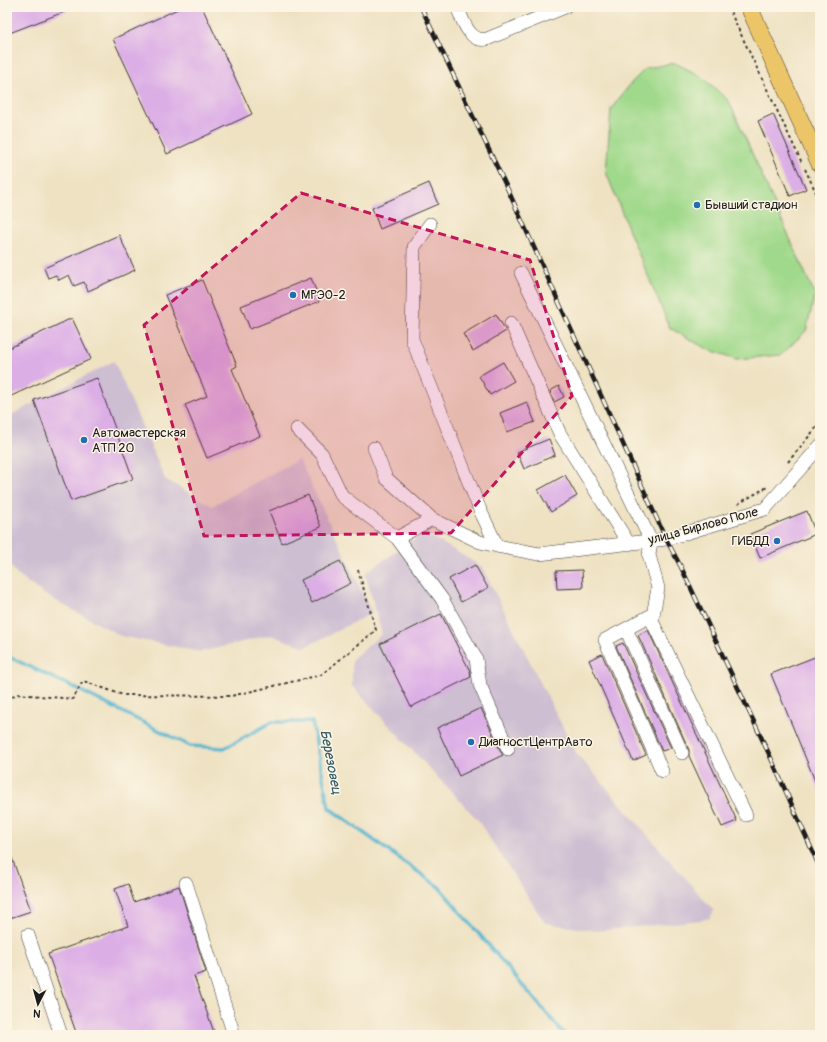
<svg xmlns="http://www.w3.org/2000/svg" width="827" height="1042" viewBox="0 0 827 1042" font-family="Pangolin,sans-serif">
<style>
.industrial{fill:#cdbed2}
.green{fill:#a0d98b;stroke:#5e7a54}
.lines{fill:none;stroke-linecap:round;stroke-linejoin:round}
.stream{stroke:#53b6d1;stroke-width:3.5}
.building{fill:#dcaee6}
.minor-casing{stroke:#3c3a35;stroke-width:14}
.major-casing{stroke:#3c3a35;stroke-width:18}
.path{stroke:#3c3a35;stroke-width:2;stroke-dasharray:3 3;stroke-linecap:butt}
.minor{stroke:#fff;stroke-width:13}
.major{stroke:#edc569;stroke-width:17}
.rail-casing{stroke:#1c1c1c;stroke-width:4.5}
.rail{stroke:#fcf5e5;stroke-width:3;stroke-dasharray:9;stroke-linecap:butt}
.marked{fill:#c2185b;fill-opacity:0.2;stroke:#c2185b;stroke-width:3;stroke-dasharray:8 5;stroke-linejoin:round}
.poi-dot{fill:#1f6fb2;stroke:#fcf5e5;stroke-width:1.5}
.labels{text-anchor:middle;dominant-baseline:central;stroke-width:3;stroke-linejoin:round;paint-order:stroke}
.poi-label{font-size:13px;fill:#1c1c1c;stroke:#fcf5e5;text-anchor:start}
.street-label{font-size:13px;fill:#1c1c1c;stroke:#fcf5e5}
.water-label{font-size:14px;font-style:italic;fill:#325a64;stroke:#fcf5e5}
</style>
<rect width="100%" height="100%" fill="#fcf5e5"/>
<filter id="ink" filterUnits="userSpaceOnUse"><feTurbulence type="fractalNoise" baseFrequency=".025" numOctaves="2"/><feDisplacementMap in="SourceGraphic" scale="8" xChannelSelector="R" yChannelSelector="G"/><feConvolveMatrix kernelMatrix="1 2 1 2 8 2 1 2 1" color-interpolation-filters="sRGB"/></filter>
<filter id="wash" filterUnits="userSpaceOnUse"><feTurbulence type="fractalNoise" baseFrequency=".012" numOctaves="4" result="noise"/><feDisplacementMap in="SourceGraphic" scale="16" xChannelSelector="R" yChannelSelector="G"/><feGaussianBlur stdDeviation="0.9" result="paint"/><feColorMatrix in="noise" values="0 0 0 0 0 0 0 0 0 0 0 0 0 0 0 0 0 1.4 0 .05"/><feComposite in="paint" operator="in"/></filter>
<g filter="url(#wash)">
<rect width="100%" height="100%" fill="#efe2c3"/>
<path class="industrial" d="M 114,361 L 165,479 L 212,506 L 299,459 L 372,613 L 305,647 L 270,635 L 201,652 L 121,636 L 47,596 L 17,575 L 7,561 L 7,417 Z
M 424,532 L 482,567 L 576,753 L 714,911 L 710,918 L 701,920 L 597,931 L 545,923 L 477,819 L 352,686 L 352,659 L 382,634 L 365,573 Z"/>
<path class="green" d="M 675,63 L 701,76 L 729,101 L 815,295 L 806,331 L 781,355 L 737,359 L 707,349 L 670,328 L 632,238 L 606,172 L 611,109 L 632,82 L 646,68 Z"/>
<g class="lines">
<path class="stream" d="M 7,656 L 75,688 L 190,746 L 225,748 L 272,722 L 312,722 L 329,808 L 439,887 L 565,1035"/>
</g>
<g id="blocks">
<path class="building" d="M 7,7 L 74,7 L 74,8 L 7,34 Z
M 182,7 L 202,7 L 252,114 L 167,154 L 113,39 Z
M 773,114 L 806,189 L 790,196 L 758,121 Z
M 429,183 L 438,204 L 380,229 L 372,208 Z
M 119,235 L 135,270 L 88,291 L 84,282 L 74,286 L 69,275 L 59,280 L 56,275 L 48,278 L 44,268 Z
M 311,278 L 320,301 L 250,329 L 241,306 Z
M 202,280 L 237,366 L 232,369 L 260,436 L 207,458 L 185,405 L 207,396 L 165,295 Z
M 496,314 L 506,331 L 473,351 L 463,334 Z
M 72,318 L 91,359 L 7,398 L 7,349 Z
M 503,362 L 514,381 L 490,395 L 479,376 Z
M 97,378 L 133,479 L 71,501 L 34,400 Z
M 559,386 L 564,397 L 554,402 L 550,391 Z
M 527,402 L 535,422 L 507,432 L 500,413 Z
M 549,439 L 555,455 L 524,469 L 517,452 Z
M 565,475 L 577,496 L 551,512 L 538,490 Z
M 308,495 L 321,527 L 282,543 L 269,511 Z
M 807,511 L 816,534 L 760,558 L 750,534 Z
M 340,561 L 351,583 L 312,603 L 301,580 Z
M 475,565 L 488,588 L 461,602 L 449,579 Z
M 582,570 L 583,588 L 557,589 L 556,571 Z
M 441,614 L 470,671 L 471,677 L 411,707 L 380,644 Z
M 648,630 L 737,821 L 722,827 L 689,756 L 689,750 L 638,635 Z
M 623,643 L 671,748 L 662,751 L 616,646 Z
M 602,654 L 646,755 L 633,761 L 589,660 Z
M 820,655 L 820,793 L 771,674 Z
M 481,708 L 501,752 L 503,755 L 459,776 L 437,728 Z
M 7,847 L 8,847 L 31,911 L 7,919 Z
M 128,884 L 134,902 L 179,886 L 206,972 L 194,976 L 215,1035 L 77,1035 L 48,954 L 128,926 L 115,889 Z"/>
</g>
</g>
<g filter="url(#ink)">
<use href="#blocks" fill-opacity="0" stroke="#3c3a35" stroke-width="1"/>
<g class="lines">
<defs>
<path id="minor" d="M 457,7 C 463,20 469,43 487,39 L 565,7
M 430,224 L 414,247 L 412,339 L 480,510 L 497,546
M 521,273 L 651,541 L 649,555 L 658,588 L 652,621 L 746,815
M 511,323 L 560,434 L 629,544
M 297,429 L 322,454 L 342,496 L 397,538 L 432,519 L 480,542 L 497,546 L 539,554 L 666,539 L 765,509 L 820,446
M 374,448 L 386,478 L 432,519
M 397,538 L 442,599 L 476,659 L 480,685 L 508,749
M 652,615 L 626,629 L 682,753
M 626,629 L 605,640 L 662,771
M 186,883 L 234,1035
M 28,935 L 61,1035"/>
<path id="major" d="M 749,7 L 820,164"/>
</defs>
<use href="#minor" class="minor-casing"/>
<use href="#major" class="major-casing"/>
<path class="path" d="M 728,7 L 802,163
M 805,169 L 820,201
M 788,462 L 820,423
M 738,504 L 767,487
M 7,700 L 18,694 L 73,699 L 83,681 L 123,695 L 231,696 L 321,675 L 376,630 L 358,570"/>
<use href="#minor" class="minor"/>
<use href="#major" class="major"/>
<defs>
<path id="rail" d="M 421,7 L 508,190 L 666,539 L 681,567 L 770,756 L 820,868"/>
</defs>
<use href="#rail" class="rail-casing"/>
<use href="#rail" class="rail"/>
</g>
</g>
<path class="marked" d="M 301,193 L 530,260 L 572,396 L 451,533 L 204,536 L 144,325 Z"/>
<g class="poi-dot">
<circle cx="697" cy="205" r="4"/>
<circle cx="293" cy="295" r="4"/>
<circle cx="84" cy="440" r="4"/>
<circle cx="777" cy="541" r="4"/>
<circle cx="471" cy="742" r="4"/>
</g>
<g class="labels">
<g class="poi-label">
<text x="705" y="205">Бывший стадион</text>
<text x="301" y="295">МРЭО-2</text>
<text x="92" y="433">Автомастерская<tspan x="92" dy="15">АТП 20</tspan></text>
<text x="769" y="541" text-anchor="end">ГИБДД</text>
<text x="479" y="742">ДиагностЦентрАвто</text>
</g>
<g class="street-label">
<text transform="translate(703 526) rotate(-15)">улица Бирлово Поле</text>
</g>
<g class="water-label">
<text transform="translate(331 762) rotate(79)">Березовец</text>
</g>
</g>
<rect width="827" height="1042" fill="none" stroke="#fcf5e5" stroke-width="24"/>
<g transform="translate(38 1004) rotate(186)" stroke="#fcf5e5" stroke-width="3" paint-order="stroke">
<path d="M0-3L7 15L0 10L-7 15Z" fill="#1c1c1c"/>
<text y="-6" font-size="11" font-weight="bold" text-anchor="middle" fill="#1c1c1c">N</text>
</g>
</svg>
